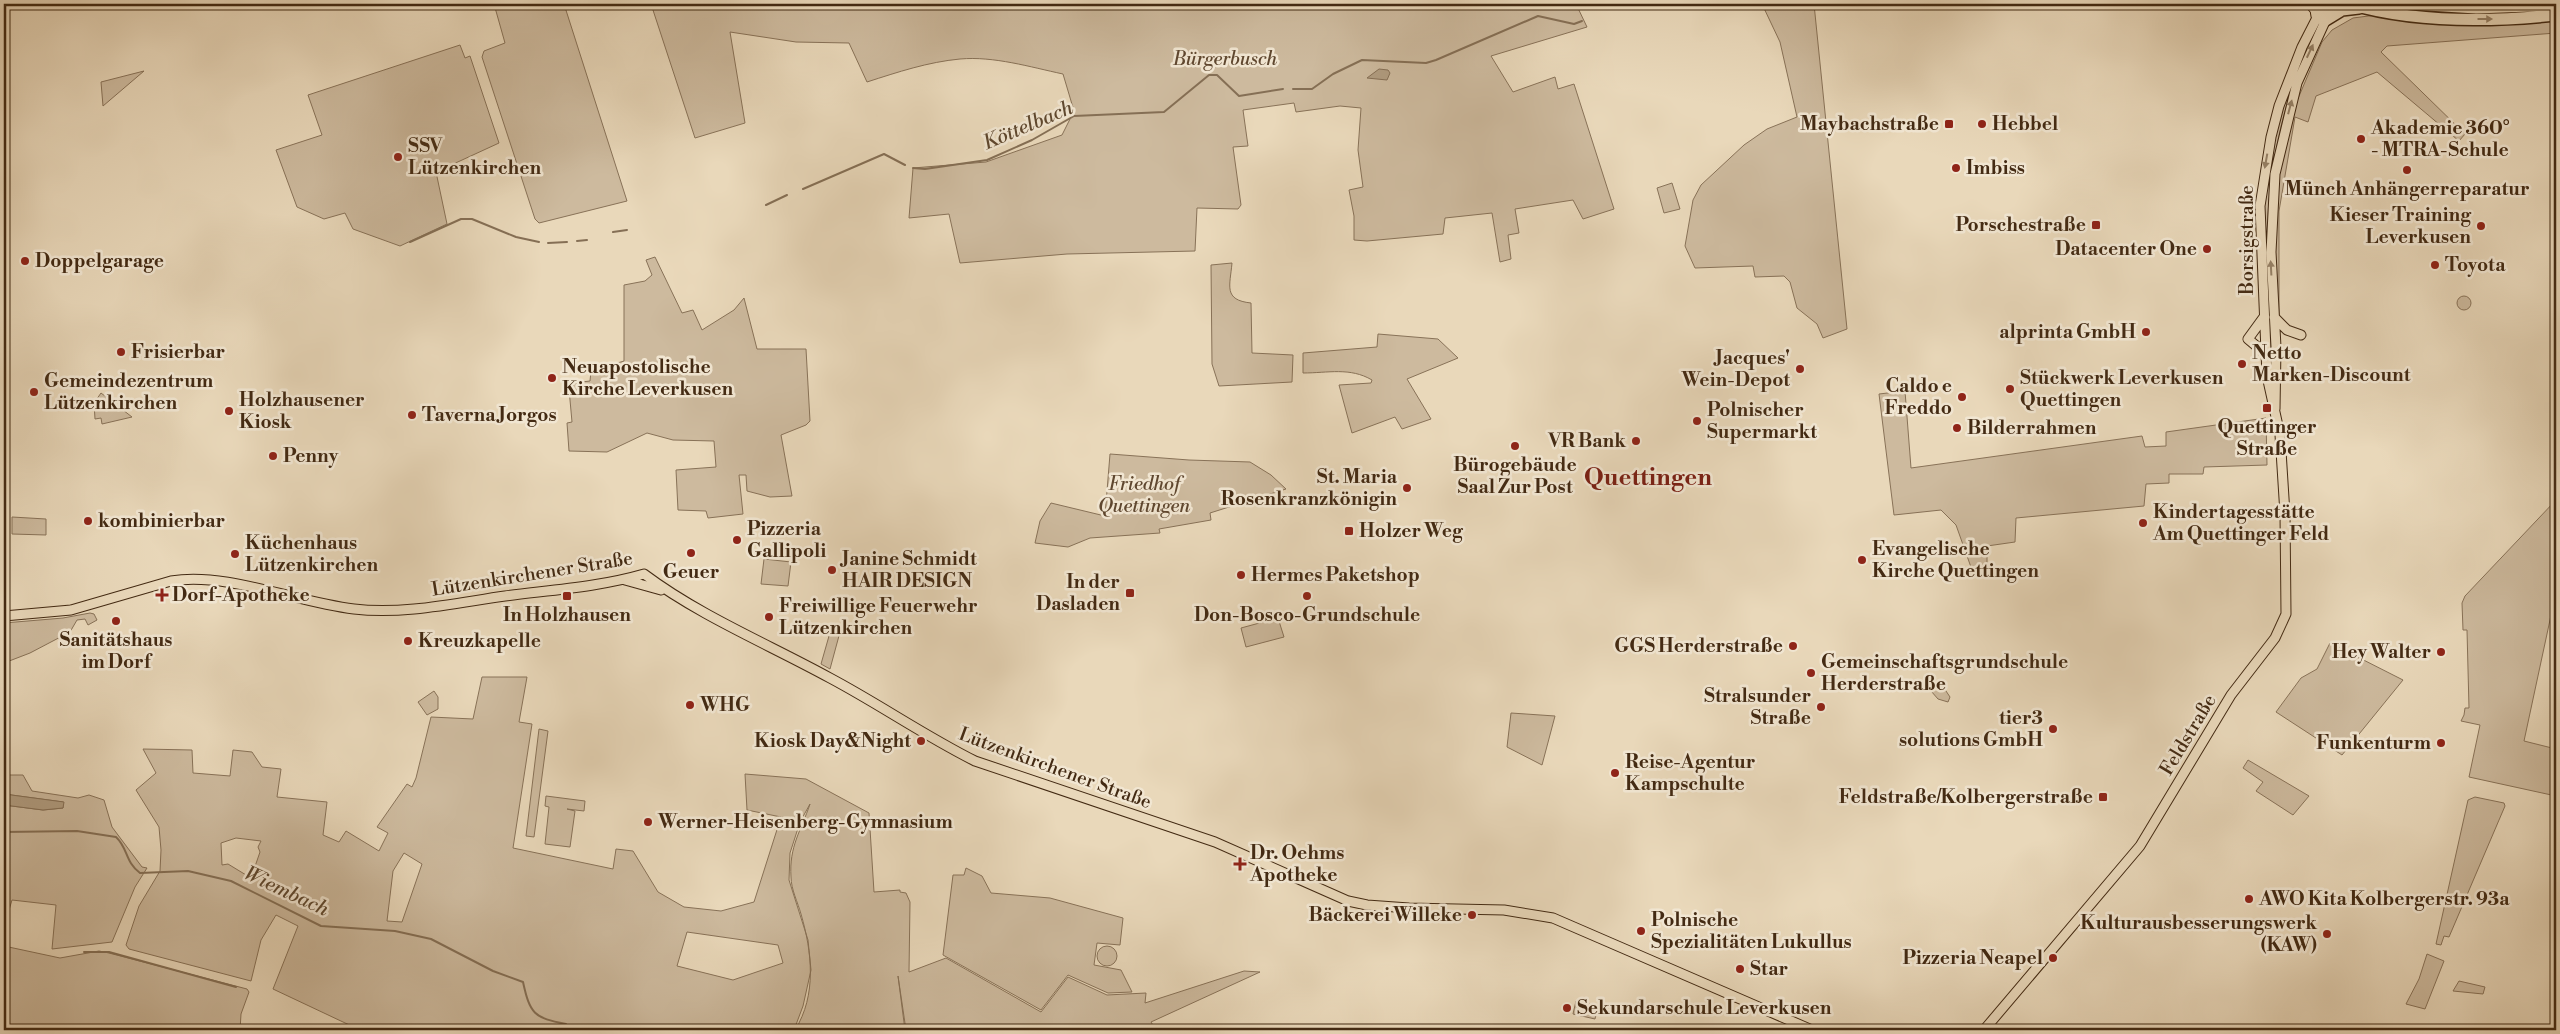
<svg xmlns="http://www.w3.org/2000/svg" width="2560" height="1034" viewBox="0 0 2560 1034" font-family="'Libre Bodoni',serif">
<style>
.green{fill:#cdba9e;stroke:#887258;fill-rule:evenodd}
.water{fill:#b19d81;stroke:#856f55}
.lines{fill:none;stroke-linecap:round;stroke-linejoin:round}
.stream{stroke:#856f55;stroke-width:2}
.major-casing{stroke:#432a13;stroke-width:11}
.highway-casing{stroke:#432a13;stroke-width:14}
.major{stroke:#e9d8ba;stroke-width:9}
.highway{stroke:#e9d8ba;stroke-width:11}
.oneway{fill:#968166}
.poi-dot{fill:#8f2418;stroke:#f1e6d2;stroke-width:2}
.labels{text-anchor:middle;dominant-baseline:central;stroke-width:5;stroke-linejoin:round;paint-order:stroke}
.park-label{font-size:19px;font-style:italic;fill:#5f472f;stroke:#f1e6d2}
.poi-label{font-size:19px;font-weight:bold;fill:#432a13;stroke:#f1e6d2;text-anchor:start}
.street-label{font-size:19px;fill:#432a13;stroke:#f1e6d2}
.water-label{font-size:20px;font-style:italic;fill:#5e472e;stroke:#f1e6d2}
.district-label{font-size:24px;font-weight:bold;fill:#7a1f14;stroke:#f1e6d2}
</style>
<rect width="100%" height="100%" fill="#e9d8ba"/>
<filter id="stains"><feTurbulence type="fractalNoise" baseFrequency=".004" numOctaves="4"/><feColorMatrix values="0 0 0 0 .2 0 0 0 0 .09 0 0 0 0 .02 0 0 0 .5 -.17"/></filter>
<radialGradient id="worn" r=".72"><stop offset=".6" stop-color="#630" stop-opacity="0"/><stop offset="1" stop-color="#630" stop-opacity=".3"/></radialGradient>
<path class="green" d="M 494,4 L 564,4 L 627,201 L 539,223 L 535,219 L 482,57 L 484,51 L 505,43 Z
M 651,4 L 1576,4 L 1587,27 L 1491,56 L 1513,92 L 1555,77 L 1558,89 L 1574,84 L 1614,209 L 1583,219 L 1573,200 L 1515,209 L 1519,233 L 1508,235 L 1511,259 L 1500,262 L 1492,213 L 1445,218 L 1443,234 L 1367,241 L 1354,240 L 1354,216 L 1349,190 L 1363,187 L 1358,150 L 1361,108 L 1340,106 L 1296,112 L 1294,103 L 1243,110 L 1248,146 L 1233,147 L 1241,205 L 1238,209 L 1197,208 L 1195,251 L 1067,254 L 960,263 L 949,214 L 909,218 L 913,168 L 986,162 L 1062,135 L 1074,111 L 1063,74 C 1030,67 994,56 960,59 C 928,62 898,72 867,82 L 849,43 L 796,42 L 730,32 L 745,123 L 695,138 Z
M 1762,4 L 1814,4 L 1847,329 L 1823,338 L 1817,324 L 1797,308 L 1790,282 L 1784,276 L 1755,277 L 1753,266 L 1695,268 L 1685,246 L 1693,200 L 1701,185 L 1744,145 L 1767,129 L 1797,117 L 1780,42 Z
M 2325,13 C 2292,74 2276,130 2269,200 C 2267,219 2269,239 2267,257 C 2254,175 2284,84 2325,13 Z
M 2376,15 L 2476,24 L 2556,20 L 2556,33 L 2387,46 L 2381,52 L 2465,134 L 2459,141 L 2377,72 L 2316,96 L 2308,122 L 2295,117 L 2279,211 L 2279,315 L 2274,245 L 2279,171 L 2294,108 L 2322,42 L 2332,30 L 2353,18 Z
M 460,45 L 465,58 L 470,56 L 499,143 L 436,172 L 447,224 L 400,246 L 353,229 L 345,213 L 324,219 L 297,207 L 276,150 L 322,135 L 308,95 Z
M 144,71 L 103,106 L 101,82 Z
M 1672,183 L 1680,209 L 1664,213 L 1657,188 Z
M 655,257 L 682,313 L 693,310 L 702,330 L 734,310 L 744,298 L 757,349 L 806,349 L 810,421 L 806,425 L 781,435 L 792,496 L 770,497 L 747,491 L 746,475 L 739,475 L 743,514 L 708,518 L 706,511 L 678,510 L 676,470 L 716,467 L 714,441 L 673,440 L 647,433 L 607,452 L 569,451 L 567,423 L 572,422 L 569,389 L 573,388 L 573,383 L 590,381 L 591,371 L 624,361 L 624,285 L 645,281 L 652,275 L 646,260 Z
M 1232,263 C 1230,286 1223,300 1251,303 L 1252,353 L 1293,355 L 1292,382 L 1219,386 L 1212,364 L 1211,265 Z
M2457 303a7 7 0 1 1 14 0a7 7 0 1 1-14 0Z
M 1378,334 L 1438,339 L 1458,358 L 1407,379 L 1431,419 L 1402,429 L 1395,417 L 1352,433 L 1339,385 L 1371,383 L 1372,380 C 1350,367 1328,373 1303,373 L 1303,353 L 1377,347 Z
M 1905,391 L 1911,468 L 2142,436 L 2145,447 L 2166,446 L 2166,432 L 2266,418 L 2267,465 L 2204,467 L 2203,474 L 2169,474 L 2169,483 L 2146,484 L 2144,506 L 2016,518 L 2015,542 L 1987,546 L 1987,569 L 1972,570 L 1956,525 L 1941,510 L 1894,515 L 1879,394 Z
M 101,393 L 132,417 L 102,424 L 101,418 L 95,419 L 94,403 Z
M 1110,454 L 1189,460 L 1250,462 L 1271,475 L 1286,489 L 1210,513 L 1211,520 L 1159,529 L 1160,533 L 1090,538 L 1068,547 L 1035,543 L 1040,521 L 1051,503 L 1105,516 Z
M 2556,500 L 2556,592 L 2524,741 L 2556,749 L 2556,796 L 2469,777 L 2480,725 L 2461,721 L 2464,715 L 2465,708 L 2469,708 L 2467,630 L 2463,630 L 2462,603 L 2465,596 Z
M 12,517 L 46,519 L 46,535 L 12,534 Z
M 764,559 L 791,562 L 788,586 L 761,584 Z
M 90,613 L 94,614 L 97,620 L 88,625 L 85,619 L 77,620 L 70,632 L 30,653 L 4,663 L 4,623 L 63,618 Z
M 1278,618 L 1284,637 L 1246,647 L 1241,628 Z
M 831,629 L 840,632 L 830,669 L 821,664 Z
M 2330,643 L 2403,680 L 2342,755 L 2276,712 L 2301,678 L 2317,669 Z
M 482,677 L 527,677 L 519,722 L 532,724 L 513,848 L 613,869 L 616,849 L 633,851 L 658,892 L 684,907 L 721,911 L 754,902 L 781,817 L 747,810 L 745,774 L 806,779 L 869,813 L 874,892 L 900,890 L 900,892 L 906,893 L 910,902 L 909,972 L 946,958 L 1041,1012 L 1068,977 L 1107,995 L 1146,993 L 1145,1003 L 1244,971 L 1260,972 L 1151,1022 L 1156,1030 L 906,1030 L 898,976 L 905,1030 L 795,1030 C 817,995 812,952 801,914 C 798,903 791,889 791,877 C 789,846 801,831 810,804 L 800,822 L 790,853 L 789,880 L 808,940 L 811,970 L 803,1006 L 794,1030 L 360,1030 L 273,989 L 298,926 L 276,915 L 261,940 L 251,981 L 129,949 L 126,945 L 139,906 L 160,871 L 161,850 L 159,827 L 136,790 L 156,773 L 143,749 L 192,750 L 193,773 L 230,776 L 233,750 L 252,752 L 262,767 L 281,769 L 277,797 L 327,802 L 323,835 L 339,842 L 346,831 L 379,851 L 388,833 L 377,827 L 407,784 L 412,787 L 416,778 L 431,717 L 473,719 ZM 236,838 L 261,841 L 258,847 L 260,852 L 251,878 L 228,864 L 222,865 L 221,843 ZM 404,853 L 422,864 L 402,922 L 387,921 L 393,871 ZM 687,932 L 778,945 L 783,963 L 733,980 L 677,966 Z
M 1935,685 L 1944,688 L 1950,697 L 1948,702 L 1938,699 L 1931,691 Z
M 434,691 L 438,697 L 438,709 L 427,715 L 418,702 Z
M 1511,713 L 1555,716 L 1542,765 L 1507,747 Z
M 539,729 L 548,731 L 534,837 L 526,836 Z
M 2248,760 L 2309,796 L 2293,815 L 2256,791 L 2263,782 L 2243,768 Z
M 4,775 L 23,775 L 32,791 L 78,798 L 89,795 L 104,800 L 112,827 L 142,867 L 147,868 L 135,887 L 112,942 L 52,949 L 56,905 L 12,900 L 4,927 L 4,805 L 43,810 L 63,808 L 63,802 L 4,794 Z
M 546,796 L 585,801 L 584,811 L 567,809 L 575,811 L 570,847 L 545,844 L 549,807 L 545,806 Z
M 2475,797 L 2504,803 L 2505,806 L 2449,937 L 2444,936 L 2441,945 L 2436,944 L 2468,800 Z
M 966,868 L 982,876 L 991,893 L 1050,898 L 1123,918 L 1120,945 L 1097,943 L 1094,965 L 1121,970 L 1132,992 L 1108,993 L 1068,975 L 1041,1010 L 943,955 L 953,875 L 964,875 Z
M1097 956a10 10 0 1 1 20 0a10 10 0 1 1-20 0Z
M 4,946 L 60,958 L 99,951 L 109,953 L 247,989 L 249,992 L 241,1014 L 240,1030 L 4,1030 Z
M 2427,954 L 2444,961 L 2425,1009 L 2406,1004 L 2419,979 Z
M 2459,981 L 2485,987 L 2483,994 L 2453,991 Z
M 1576,1001 L 1598,1006 L 1595,1019 L 1573,1014 Z"/>
<path class="water" d="M 1379,69 L 1388,70 L 1390,73 L 1387,80 L 1367,78 Z
M 4,794 L 64,802 L 63,808 L 43,810 L 4,805 Z"/>
<g class="lines">
<path class="stream" d="M 1612,7 L 1619,4
M 1293,89 L 1312,89 L 1333,74 L 1362,60 L 1426,63 L 1436,60 L 1538,16 L 1574,24 L 1582,21
M 913,168 L 925,169 L 987,160 L 1032,140 L 1074,116 L 1164,112 L 1209,75 L 1217,75 L 1239,96 L 1283,89
M 803,189 L 884,154 L 905,165
M 766,205 L 787,195
M 613,232 L 627,230
M 577,241 L 587,240
M 410,242 L 461,219 L 472,219 L 516,237 L 539,242
M 548,243 L 567,242
M 4,832 L 77,831 L 116,837 C 128,848 125,862 140,873 L 188,871 L 231,881 L 321,926 L 395,931 L 431,939 L 493,971 L 523,982 C 530,1014 534,1018 566,1024 L 570,1030
M 84,952 L 109,952 L 236,987"/>
<defs>
<path id="major" d="M 2310,4 L 2315,10 L 2316,16
M 2264,317 L 2248,339 L 2267,355
M 2274,317 L 2287,330 L 2301,335
M 2275,409 L 2276,347 L 2271,252 L 2275,174 L 2297,83 L 2333,4
M 625,580 L 661,590
M 4,616 L 71,610 L 171,581 C 228,572 295,602 354,609 C 403,615 456,603 505,596 C 551,590 599,587 644,574 C 700,616 768,644 830,678 C 879,704 925,736 975,761 L 1215,842 L 1348,901 L 1367,905 L 1409,908 L 1504,910 L 1553,918 L 1812,1030
M 1984,1030 L 2140,846 L 2231,695 L 2275,638 L 2286,614 L 2285,514 L 2280,435 L 2267,376 L 2260,206 L 2271,137 L 2279,106 L 2302,47 L 2324,4"/>
<path id="highway" d="M 2350,4 C 2415,23 2489,22 2556,15
M 2412,4 L 2476,8 L 2556,5
M 2324,21 L 2342,10 L 2359,8"/>
</defs>
<use href="#major" class="major-casing"/>
<use href="#highway" class="highway-casing"/>
<use href="#major" class="major"/>
<use href="#highway" class="highway"/>
</g>
<defs><path id="oneway-solid" d="M-6-.8H1V-3.2L6.5 0L1 3.2V.8H-6Z" transform="scale(1.25)"/></defs>
<g class="oneway">
<use href="#oneway-solid" transform="translate(2485 19)"/>
<use href="#oneway-solid" transform="translate(2310 51) rotate(-65)"/>
<use href="#oneway-solid" transform="translate(2290 107) rotate(-75)"/>
<use href="#oneway-solid" transform="translate(2266 161) rotate(100)"/>
<use href="#oneway-solid" transform="translate(2271 268) rotate(-93)"/>
</g>
<g class="poi-dot">
<rect x="1944" y="119" width="10" height="10" rx="2.5"/>
<circle cx="1982" cy="124" r="5"/>
<circle cx="2361" cy="139" r="5"/>
<circle cx="398" cy="157" r="5"/>
<circle cx="1956" cy="168" r="5"/>
<circle cx="2407" cy="170" r="5"/>
<rect x="2091" y="220" width="10" height="10" rx="2.5"/>
<circle cx="2481" cy="226" r="5"/>
<circle cx="2207" cy="249" r="5"/>
<circle cx="25" cy="261" r="5"/>
<circle cx="2435" cy="265" r="5"/>
<circle cx="2146" cy="332" r="5"/>
<circle cx="121" cy="352" r="5"/>
<circle cx="2242" cy="364" r="5"/>
<circle cx="1800" cy="369" r="5"/>
<circle cx="552" cy="378" r="5"/>
<circle cx="2010" cy="389" r="5"/>
<circle cx="34" cy="392" r="5"/>
<circle cx="1962" cy="397" r="5"/>
<rect x="2262" y="403" width="10" height="10" rx="2.5"/>
<circle cx="229" cy="411" r="5"/>
<circle cx="412" cy="415" r="5"/>
<circle cx="1697" cy="421" r="5"/>
<circle cx="1957" cy="428" r="5"/>
<circle cx="1636" cy="441" r="5"/>
<circle cx="1515" cy="446" r="5"/>
<circle cx="273" cy="456" r="5"/>
<circle cx="1407" cy="488" r="5"/>
<circle cx="88" cy="521" r="5"/>
<circle cx="2143" cy="523" r="5"/>
<rect x="1344" y="526" width="10" height="10" rx="2.5"/>
<circle cx="737" cy="540" r="5"/>
<circle cx="691" cy="553" r="5"/>
<circle cx="235" cy="554" r="5"/>
<circle cx="1862" cy="560" r="5"/>
<circle cx="832" cy="570" r="5"/>
<circle cx="1241" cy="575" r="5"/>
<rect x="1125" y="588" width="10" height="10" rx="2.5"/>
<path d="M159.5 587.5h5v5h5v5h-5v5h-5v-5h-5v-5h5z"/>
<rect x="562" y="591" width="10" height="10" rx="2.5"/>
<circle cx="1307" cy="596" r="5"/>
<circle cx="769" cy="617" r="5"/>
<circle cx="116" cy="621" r="5"/>
<circle cx="408" cy="641" r="5"/>
<circle cx="1793" cy="646" r="5"/>
<circle cx="2441" cy="652" r="5"/>
<circle cx="1811" cy="673" r="5"/>
<circle cx="690" cy="705" r="5"/>
<circle cx="1821" cy="707" r="5"/>
<circle cx="2053" cy="729" r="5"/>
<circle cx="921" cy="741" r="5"/>
<circle cx="2441" cy="743" r="5"/>
<circle cx="1615" cy="773" r="5"/>
<rect x="2098" y="792" width="10" height="10" rx="2.5"/>
<circle cx="648" cy="822" r="5"/>
<path d="M1237.5 856.5h5v5h5v5h-5v5h-5v-5h-5v-5h5z"/>
<circle cx="2249" cy="899" r="5"/>
<circle cx="1472" cy="915" r="5"/>
<circle cx="1641" cy="931" r="5"/>
<circle cx="2327" cy="934" r="5"/>
<circle cx="2053" cy="958" r="5"/>
<circle cx="1740" cy="969" r="5"/>
<circle cx="1567" cy="1008" r="5"/>
</g>
<g class="labels">
<g class="park-label">
<text x="1225" y="59">Bürgerbusch</text>
<text x="1144" y="484">Friedhof<tspan x="1144" dy="22">Quettingen</tspan></text>
</g>
<g class="poi-label">
<text x="1939" y="124" text-anchor="end">Maybachstraße</text>
<text x="1992" y="124">Hebbel</text>
<text x="2371" y="128">Akademie 360°<tspan x="2371" dy="22">- MTRA-Schule</tspan></text>
<text x="408" y="146">SSV<tspan x="408" dy="22">Lützenkirchen</tspan></text>
<text x="1966" y="168">Imbiss</text>
<text x="2407" y="189" text-anchor="middle">Münch Anhängerreparatur</text>
<text x="2471" y="215" text-anchor="end">Kieser Training<tspan x="2471" dy="22">Leverkusen</tspan></text>
<text x="2086" y="225" text-anchor="end">Porschestraße</text>
<text x="2197" y="249" text-anchor="end">Datacenter One</text>
<text x="35" y="261">Doppelgarage</text>
<text x="2445" y="265">Toyota</text>
<text x="2136" y="332" text-anchor="end">alprinta GmbH</text>
<text x="131" y="352">Frisierbar</text>
<text x="2252" y="353">Netto<tspan x="2252" dy="22">Marken-Discount</tspan></text>
<text x="1790" y="358" text-anchor="end">Jacques'<tspan x="1790" dy="22">Wein-Depot</tspan></text>
<text x="562" y="367">Neuapostolische<tspan x="562" dy="22">Kirche Leverkusen</tspan></text>
<text x="2020" y="378">Stückwerk Leverkusen<tspan x="2020" dy="22">Quettingen</tspan></text>
<text x="44" y="381">Gemeindezentrum<tspan x="44" dy="22">Lützenkirchen</tspan></text>
<text x="1952" y="386" text-anchor="end">Caldo e<tspan x="1952" dy="22">Freddo</tspan></text>
<text x="239" y="400">Holzhausener<tspan x="239" dy="22">Kiosk</tspan></text>
<text x="1707" y="410">Polnischer<tspan x="1707" dy="22">Supermarkt</tspan></text>
<text x="422" y="415">Taverna Jorgos</text>
<text x="2267" y="427" text-anchor="middle">Quettinger<tspan x="2267" dy="22">Straße</tspan></text>
<text x="1967" y="428">Bilderrahmen</text>
<text x="1626" y="441" text-anchor="end">VR Bank</text>
<text x="283" y="456">Penny</text>
<text x="1515" y="465" text-anchor="middle">Bürogebäude<tspan x="1515" dy="22">Saal Zur Post</tspan></text>
<text x="1397" y="477" text-anchor="end">St. Maria<tspan x="1397" dy="22">Rosenkranzkönigin</tspan></text>
<text x="2153" y="512">Kindertagesstätte<tspan x="2153" dy="22">Am Quettinger Feld</tspan></text>
<text x="98" y="521">kombinierbar</text>
<text x="747" y="529">Pizzeria<tspan x="747" dy="22">Gallipoli</tspan></text>
<text x="1359" y="531">Holzer Weg</text>
<text x="245" y="543">Küchenhaus<tspan x="245" dy="22">Lützenkirchen</tspan></text>
<text x="1872" y="549">Evangelische<tspan x="1872" dy="22">Kirche Quettingen</tspan></text>
<text x="842" y="559">Janine Schmidt<tspan x="842" dy="22">HAIR DESIGN</tspan></text>
<text x="691" y="572" text-anchor="middle">Geuer</text>
<text x="1251" y="575">Hermes Paketshop</text>
<text x="1120" y="582" text-anchor="end">In der<tspan x="1120" dy="22">Dasladen</tspan></text>
<text x="172" y="595">Dorf-Apotheke</text>
<text x="779" y="606">Freiwillige Feuerwehr<tspan x="779" dy="22">Lützenkirchen</tspan></text>
<text x="567" y="615" text-anchor="middle">In Holzhausen</text>
<text x="1307" y="615" text-anchor="middle">Don-Bosco-Grundschule</text>
<text x="116" y="640" text-anchor="middle">Sanitätshaus<tspan x="116" dy="22">im Dorf</tspan></text>
<text x="418" y="641">Kreuzkapelle</text>
<text x="1783" y="646" text-anchor="end">GGS Herderstraße</text>
<text x="2431" y="652" text-anchor="end">Hey Walter</text>
<text x="1821" y="662">Gemeinschaftsgrundschule<tspan x="1821" dy="22">Herderstraße</tspan></text>
<text x="1811" y="696" text-anchor="end">Stralsunder<tspan x="1811" dy="22">Straße</tspan></text>
<text x="700" y="705">WHG</text>
<text x="2043" y="718" text-anchor="end">tier3<tspan x="2043" dy="22">solutions GmbH</tspan></text>
<text x="911" y="741" text-anchor="end">Kiosk Day&amp;Night</text>
<text x="2431" y="743" text-anchor="end">Funkenturm</text>
<text x="1625" y="762">Reise-Agentur<tspan x="1625" dy="22">Kampschulte</tspan></text>
<text x="2093" y="797" text-anchor="end">Feldstraße/Kolbergerstraße</text>
<text x="658" y="822">Werner-Heisenberg-Gymnasium</text>
<text x="1250" y="853">Dr. Oehms<tspan x="1250" dy="22">Apotheke</tspan></text>
<text x="2259" y="899">AWO Kita Kolbergerstr. 93a</text>
<text x="1462" y="915" text-anchor="end">Bäckerei Willeke</text>
<text x="1651" y="920">Polnische<tspan x="1651" dy="22">Spezialitäten Lukullus</tspan></text>
<text x="2317" y="923" text-anchor="end">Kulturausbesserungswerk<tspan x="2317" dy="22">(KAW)</tspan></text>
<text x="2043" y="958" text-anchor="end">Pizzeria Neapel</text>
<text x="1750" y="969">Star</text>
<text x="1577" y="1008">Sekundarschule Leverkusen</text>
</g>
<g class="street-label">
<text transform="translate(2247 240) rotate(-90)">Borsigstraße</text>
<text transform="translate(532 574) rotate(-9)">Lützenkirchener Straße</text>
<text transform="translate(2188 735) rotate(-59)">Feldstraße</text>
<text transform="translate(1055 768) rotate(20)">Lützenkirchener Straße</text>
</g>
<g class="water-label">
<text transform="translate(1028 126) rotate(-23)">Köttelbach</text>
<text transform="translate(286 892) rotate(25)">Wiembach</text>
</g>
<g class="district-label">
<text x="1648" y="478">Quettingen</text>
</g>
</g>
<rect width="2560" height="1034" fill="none" stroke="#e9d8ba" stroke-width="20"/>
<rect x="5" y="5" width="2550" height="1024" fill="none" stroke="#432a13" stroke-width="2.5"/>
<rect x="10" y="10" width="2540" height="1014" fill="none" stroke="#432a13"/>
<rect width="100%" height="100%" filter="url(#stains)"/>
<rect width="100%" height="100%" fill="url(#worn)"/>
</svg>
